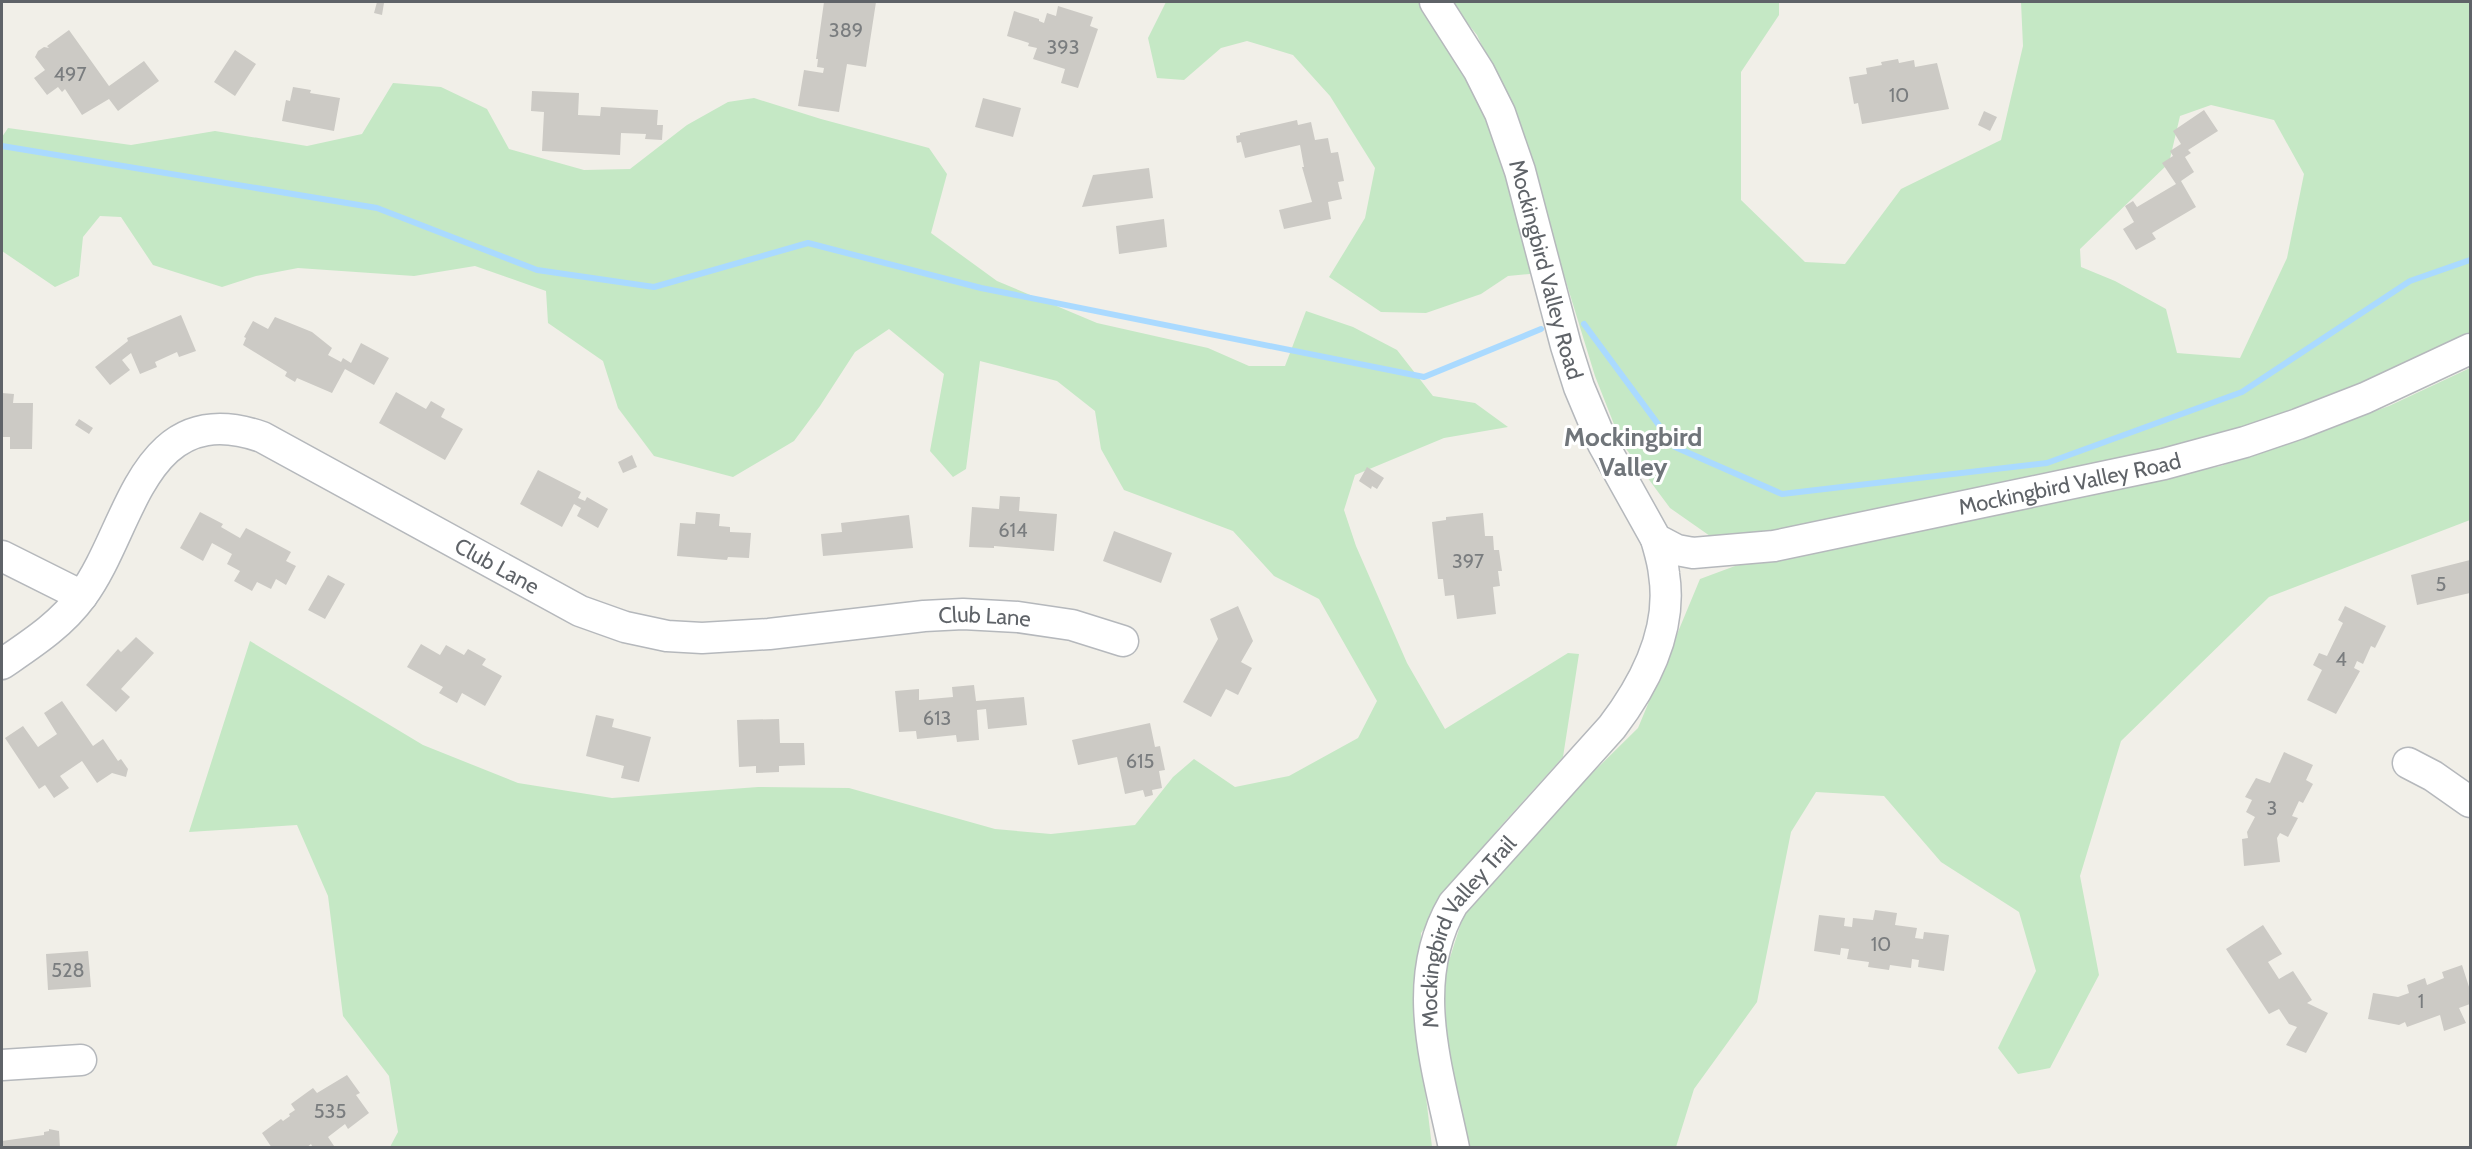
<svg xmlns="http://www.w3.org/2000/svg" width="2472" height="1149" viewBox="0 0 2472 1149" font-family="Cabin,sans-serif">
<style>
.green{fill:#c5e8c5;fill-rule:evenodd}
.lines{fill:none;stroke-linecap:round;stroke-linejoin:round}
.stream{stroke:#aadaff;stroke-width:6}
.building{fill:#cccac5}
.minor-casing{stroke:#b5b8bc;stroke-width:33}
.minor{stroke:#fff;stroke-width:30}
.labels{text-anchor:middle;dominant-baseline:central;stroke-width:6;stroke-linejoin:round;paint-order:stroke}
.number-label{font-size:20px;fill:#7a7d7f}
.street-label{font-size:22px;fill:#5f6368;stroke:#fff}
.quarter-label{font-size:26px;font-weight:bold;fill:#70757a;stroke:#fff}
</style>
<rect width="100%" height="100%" fill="#f1efe8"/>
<path class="green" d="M 1166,2 L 1421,2 L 1501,140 L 1540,273 L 1508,276 L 1481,294 L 1426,313 L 1381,312 L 1329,277 L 1365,218 L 1375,168 L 1330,96 L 1293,55 L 1247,41 L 1221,48 L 1184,80 L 1157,78 L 1148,38 Z
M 1450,2 L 1779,2 L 1779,15 L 1741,72 L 1741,200 L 1805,262 L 1845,264 L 1901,189 L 2001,140 L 2023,46 L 2021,2 L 2470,2 L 2470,341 L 2308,411 L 2110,463 L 1751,540 L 1710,536 L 1670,508 L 1621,442 L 1595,376 L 1517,122 L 1477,35 ZM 2211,105 L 2274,120 L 2304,174 L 2287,258 L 2240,358 L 2177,353 L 2166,309 L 2115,281 L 2081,267 L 2080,249 L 2169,163 L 2180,116 Z
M 393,83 L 441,87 L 487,109 L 509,149 L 584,170 L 630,169 L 687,125 L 728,102 L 754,98 L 821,119 L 929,148 L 947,174 L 931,233 L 997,281 L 1097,323 L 1208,348 L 1249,366 L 1285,366 L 1306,311 L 1353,327 L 1397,350 L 1433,396 L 1475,403 L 1508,427 L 1444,438 L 1355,475 L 1344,510 L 1356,546 L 1407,663 L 1445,729 L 1568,653 L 1579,654 L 1563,757 L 1499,828 L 1421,933 L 1420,1047 L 1432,1147 L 390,1147 L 398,1132 L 389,1076 L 343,1016 L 328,896 L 297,825 L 189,832 L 250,641 L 423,745 L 518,783 L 612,798 L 758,787 L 849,788 L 995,829 L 1051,834 L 1135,825 L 1173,777 L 1194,759 L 1235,787 L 1289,776 L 1358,738 L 1377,701 L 1319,599 L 1274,576 L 1233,531 L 1124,490 L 1101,449 L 1095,411 L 1057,381 L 980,361 L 966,469 L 953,477 L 930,451 L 944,374 L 889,329 L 855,352 L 820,406 L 794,441 L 733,477 L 654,456 L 618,408 L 603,361 L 548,323 L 546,291 L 475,266 L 414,276 L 298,268 L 256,276 L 222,287 L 153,265 L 121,217 L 100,216 L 83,237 L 79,276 L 55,287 L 2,251 L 2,137 L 8,128 L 131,145 L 215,131 L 307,146 L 362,134 Z
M 2470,368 L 2470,520 L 2269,597 L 2121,741 L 2080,876 L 2099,975 L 2050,1068 L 2018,1074 L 1998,1048 L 2036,971 L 2019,912 L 1941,862 L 1884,796 L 1816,792 L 1791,832 L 1757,1002 L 1694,1089 L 1676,1147 L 1466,1147 L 1448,1070 L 1444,976 L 1463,917 L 1504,856 L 1567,798 L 1638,728 L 1700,579 L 1735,566 L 2221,466 L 2389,406 Z"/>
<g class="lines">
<path class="stream" d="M 2,146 L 377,208 L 537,270 L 654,287 L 808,243 L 981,288 L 1424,377 L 1541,329
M 1584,324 L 1675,447 L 1782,494 L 2047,463 L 2242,392 L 2410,281 L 2470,260"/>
</g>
<path class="building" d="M 377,2 L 384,3 L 382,15 L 374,13 Z
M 824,2 L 876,2 L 866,67 L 847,64 L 839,112 L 798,106 L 804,70 L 823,73 L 824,68 L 817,67 L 818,59 L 816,59 Z
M 1058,6 L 1093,17 L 1090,26 L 1098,29 L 1078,88 L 1061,83 L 1065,69 L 1033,59 L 1037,48 L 1028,46 L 1029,43 L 1007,36 L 1014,11 L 1039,19 L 1039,21 L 1044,23 L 1047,13 L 1056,16 Z
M 69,30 L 109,86 L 144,61 L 159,81 L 118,111 L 109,99 L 82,115 L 65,89 L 62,92 L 58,87 L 47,95 L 34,78 L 45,70 L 35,57 L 38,51 L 44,47 L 49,48 L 47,46 Z
M 235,50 L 256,64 L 235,96 L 214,82 Z
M 1898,59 L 1899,63 L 1914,60 L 1915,67 L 1937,63 L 1949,109 L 1862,124 L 1858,103 L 1854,104 L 1849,77 L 1867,74 L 1866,68 L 1882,65 L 1881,62 Z
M 293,87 L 311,90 L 310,93 L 340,98 L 334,131 L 282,121 L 286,100 L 290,101 Z
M 532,91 L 579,93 L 578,115 L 600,116 L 601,107 L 658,110 L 657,125 L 663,125 L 662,140 L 645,139 L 646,134 L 621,133 L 620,155 L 542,151 L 544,112 L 531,111 Z
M 983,98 L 1021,108 L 1013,137 L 975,127 Z
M 2204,110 L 2218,131 L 2188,150 L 2191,153 L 2185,157 L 2194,172 L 2181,181 L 2196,207 L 2152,233 L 2156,239 L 2136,250 L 2123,229 L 2134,222 L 2125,206 L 2133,201 L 2137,207 L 2176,184 L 2162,163 L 2173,156 L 2170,151 L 2181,144 L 2173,131 Z
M 1984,111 L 1997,117 L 1990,131 L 1978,125 Z
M 1297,120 L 1298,125 L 1311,122 L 1315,140 L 1328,138 L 1331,153 L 1338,152 L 1344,181 L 1338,182 L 1342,199 L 1328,202 L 1331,219 L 1284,229 L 1279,210 L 1312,202 L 1302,167 L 1304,167 L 1300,145 L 1245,158 L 1241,142 L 1237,143 L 1236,136 L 1240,135 L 1240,133 Z
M 1149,168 L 1153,198 L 1082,207 L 1093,175 Z
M 1164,219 L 1167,247 L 1119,254 L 1116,226 Z
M 181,315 L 196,351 L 179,357 L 177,352 L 155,362 L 157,367 L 140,374 L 131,353 L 122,360 L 130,370 L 110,385 L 95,367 L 128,341 L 127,338 Z
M 275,317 L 312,332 L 332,348 L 328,355 L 341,362 L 343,358 L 351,363 L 361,343 L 389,358 L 374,385 L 345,369 L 332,393 L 297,378 L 295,382 L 285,376 L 287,372 L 243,345 L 246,338 L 244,337 L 253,321 L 268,329 Z
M 396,392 L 426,409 L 431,401 L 445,409 L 441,417 L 463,429 L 445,460 L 379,423 Z
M 2,393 L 14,394 L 13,403 L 33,403 L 32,449 L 10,449 L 10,437 L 2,437 Z
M 79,419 L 93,428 L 89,434 L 75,425 Z
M 632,455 L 637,467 L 623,473 L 618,462 Z
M 1367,467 L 1384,478 L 1377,489 L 1372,486 L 1371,489 L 1359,481 Z
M 538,470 L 581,492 L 578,498 L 585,501 L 587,497 L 608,509 L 598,528 L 577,516 L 581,508 L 574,504 L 562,527 L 520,504 Z
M 1000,496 L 1020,497 L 1019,511 L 1057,514 L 1054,551 L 994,546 L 994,548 L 969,547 L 972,507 L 999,509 Z
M 200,512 L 223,524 L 221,527 L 240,538 L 246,528 L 291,552 L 286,561 L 296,566 L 286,585 L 276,579 L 271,589 L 257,582 L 252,591 L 234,581 L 240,571 L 227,564 L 232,554 L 212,543 L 203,561 L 180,548 Z
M 696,512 L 720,514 L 719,526 L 730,527 L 730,532 L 751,533 L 749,558 L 728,557 L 727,560 L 677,556 L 680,523 L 695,524 Z
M 1483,513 L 1485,536 L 1493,536 L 1494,550 L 1499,550 L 1502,571 L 1498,571 L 1500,586 L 1493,587 L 1496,614 L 1457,619 L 1454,595 L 1445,596 L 1443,579 L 1438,579 L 1432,522 L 1446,520 L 1446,517 Z
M 909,515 L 913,548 L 823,556 L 821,534 L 842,532 L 841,523 Z
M 1114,531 L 1172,553 L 1161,583 L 1103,561 Z
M 2470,560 L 2470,593 L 2417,605 L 2411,575 Z
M 328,575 L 345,584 L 325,619 L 308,610 Z
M 1238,606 L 1253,641 L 1241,662 L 1252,668 L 1238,695 L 1226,689 L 1211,717 L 1183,702 L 1218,639 L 1210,619 Z
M 2345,606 L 2386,626 L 2375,648 L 2371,646 L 2363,664 L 2357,661 L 2354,668 L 2360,671 L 2336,714 L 2307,700 L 2322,670 L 2313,665 L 2319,653 L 2327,656 L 2343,623 L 2338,620 Z
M 136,637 L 154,653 L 121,689 L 130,697 L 116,712 L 86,685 L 118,649 L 121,652 Z
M 421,644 L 440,655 L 446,645 L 464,655 L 468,649 L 486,659 L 482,665 L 502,676 L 485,706 L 462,693 L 457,703 L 439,693 L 443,687 L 407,667 Z
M 974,685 L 976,701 L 1024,697 L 1027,725 L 988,729 L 986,709 L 977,710 L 979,740 L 957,742 L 956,735 L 917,739 L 916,731 L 899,732 L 895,691 L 919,689 L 919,700 L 953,697 L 952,687 Z
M 62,701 L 93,746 L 103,739 L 118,761 L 121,759 L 128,769 L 126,777 L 112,773 L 97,783 L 82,761 L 60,776 L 69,788 L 54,798 L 45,785 L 39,789 L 5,738 L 23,726 L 38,747 L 57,734 L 44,713 Z
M 596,715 L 614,719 L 612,727 L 651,737 L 639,782 L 621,778 L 624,766 L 586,756 Z
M 779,719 L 780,743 L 804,743 L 805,765 L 779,766 L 779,772 L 756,773 L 756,766 L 739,767 L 737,720 Z
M 1150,723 L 1155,747 L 1160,746 L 1165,770 L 1159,771 L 1162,788 L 1152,790 L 1153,795 L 1145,797 L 1143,790 L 1125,794 L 1117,757 L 1078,765 L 1072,740 Z
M 2284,752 L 2313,765 L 2306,780 L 2313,784 L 2303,803 L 2299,801 L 2292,816 L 2298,818 L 2288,837 L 2280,833 L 2277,838 L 2280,862 L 2244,866 L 2242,839 L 2248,838 L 2247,832 L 2255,817 L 2246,812 L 2252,800 L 2245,797 L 2256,778 L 2270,783 Z
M 1875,910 L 1897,913 L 1895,925 L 1917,928 L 1915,938 L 1923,939 L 1924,932 L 1949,935 L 1944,971 L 1918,967 L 1919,960 L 1912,959 L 1911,968 L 1890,965 L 1889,970 L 1868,967 L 1869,962 L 1847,959 L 1849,949 L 1841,948 L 1840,955 L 1814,951 L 1819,915 L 1845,918 L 1844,926 L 1852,927 L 1853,918 L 1873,920 Z
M 2263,925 L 2282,954 L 2268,962 L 2279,979 L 2293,971 L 2312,1000 L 2307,1003 L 2328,1013 L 2306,1053 L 2286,1045 L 2297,1027 L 2289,1024 L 2279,1009 L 2269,1014 L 2226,949 Z
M 88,951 L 91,987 L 48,990 L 46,954 Z
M 2462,965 L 2470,990 L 2470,1004 L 2459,1008 L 2466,1023 L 2444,1031 L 2440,1015 L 2407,1027 L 2405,1022 L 2399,1025 L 2368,1019 L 2373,993 L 2398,997 L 2409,993 L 2407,985 L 2425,978 L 2427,985 L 2444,978 L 2442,972 Z
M 347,1075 L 360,1093 L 356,1095 L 369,1113 L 348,1129 L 345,1124 L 328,1137 L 334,1146 L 332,1148 L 313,1148 L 311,1144 L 306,1148 L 272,1148 L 262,1133 L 281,1119 L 283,1121 L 290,1116 L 289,1114 L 295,1110 L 291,1104 L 313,1088 L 317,1093 Z
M 49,1129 L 59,1131 L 60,1148 L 2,1148 L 2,1141 L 44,1135 L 44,1132 L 49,1131 Z"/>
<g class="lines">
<defs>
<g id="minor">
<path id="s1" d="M 1435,2 L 1479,71 L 1500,113 L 1520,171 L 1566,346 L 1579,387 L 1603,444 L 1656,539 L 1677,550 L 1693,553 L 1774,546 L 2164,464 L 2245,442 L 2298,424 L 2365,398 L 2470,349"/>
<path d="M 2,556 L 82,596"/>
<path id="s2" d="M 2,664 C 31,644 61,625 82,596 C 132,529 141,395 262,437 L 580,611 L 625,627 L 667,636 L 702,638 L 769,634 L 924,616 L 963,614 L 1018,617 L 1072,625 L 1123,641"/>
<path d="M 2408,763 L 2433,776 L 2470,802"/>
<path d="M 2,1065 L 81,1060"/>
<path id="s3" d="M 1454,1148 C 1437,1066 1408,981 1453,904 L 1612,727 C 1644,685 1673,630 1664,574 C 1663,562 1659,550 1656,539"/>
</g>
</defs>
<use href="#minor" class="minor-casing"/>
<use href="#minor" class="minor"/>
</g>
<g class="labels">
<g class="number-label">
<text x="846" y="30">389</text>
<text x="1063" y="47">393</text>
<text x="70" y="74">497</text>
<text x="1899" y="95">10</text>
<text x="1013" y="530">614</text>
<text x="1468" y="561">397</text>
<text x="2441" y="584">5</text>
<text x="2341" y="659">4</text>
<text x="937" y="718">613</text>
<text x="1140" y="761">615</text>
<text x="2272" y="808">3</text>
<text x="1881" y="944">10</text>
<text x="68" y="970">528</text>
<text x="2421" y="1001">1</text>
<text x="330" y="1111">535</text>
</g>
<g class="street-label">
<text stroke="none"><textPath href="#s1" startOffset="292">Mockingbird Valley Road</textPath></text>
<text stroke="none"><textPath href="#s1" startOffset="1008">Mockingbird Valley Road</textPath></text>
<text stroke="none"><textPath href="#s2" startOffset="645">Club Lane</textPath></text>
<text stroke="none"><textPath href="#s2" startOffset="1149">Club Lane</textPath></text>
<text stroke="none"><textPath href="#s3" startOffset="230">Mockingbird Valley Trail</textPath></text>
</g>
<g class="quarter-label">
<text x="1633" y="437">Mockingbird<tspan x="1633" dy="30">Valley</tspan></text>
</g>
</g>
<rect width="2472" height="1149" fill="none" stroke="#5f6368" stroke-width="6"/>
</svg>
